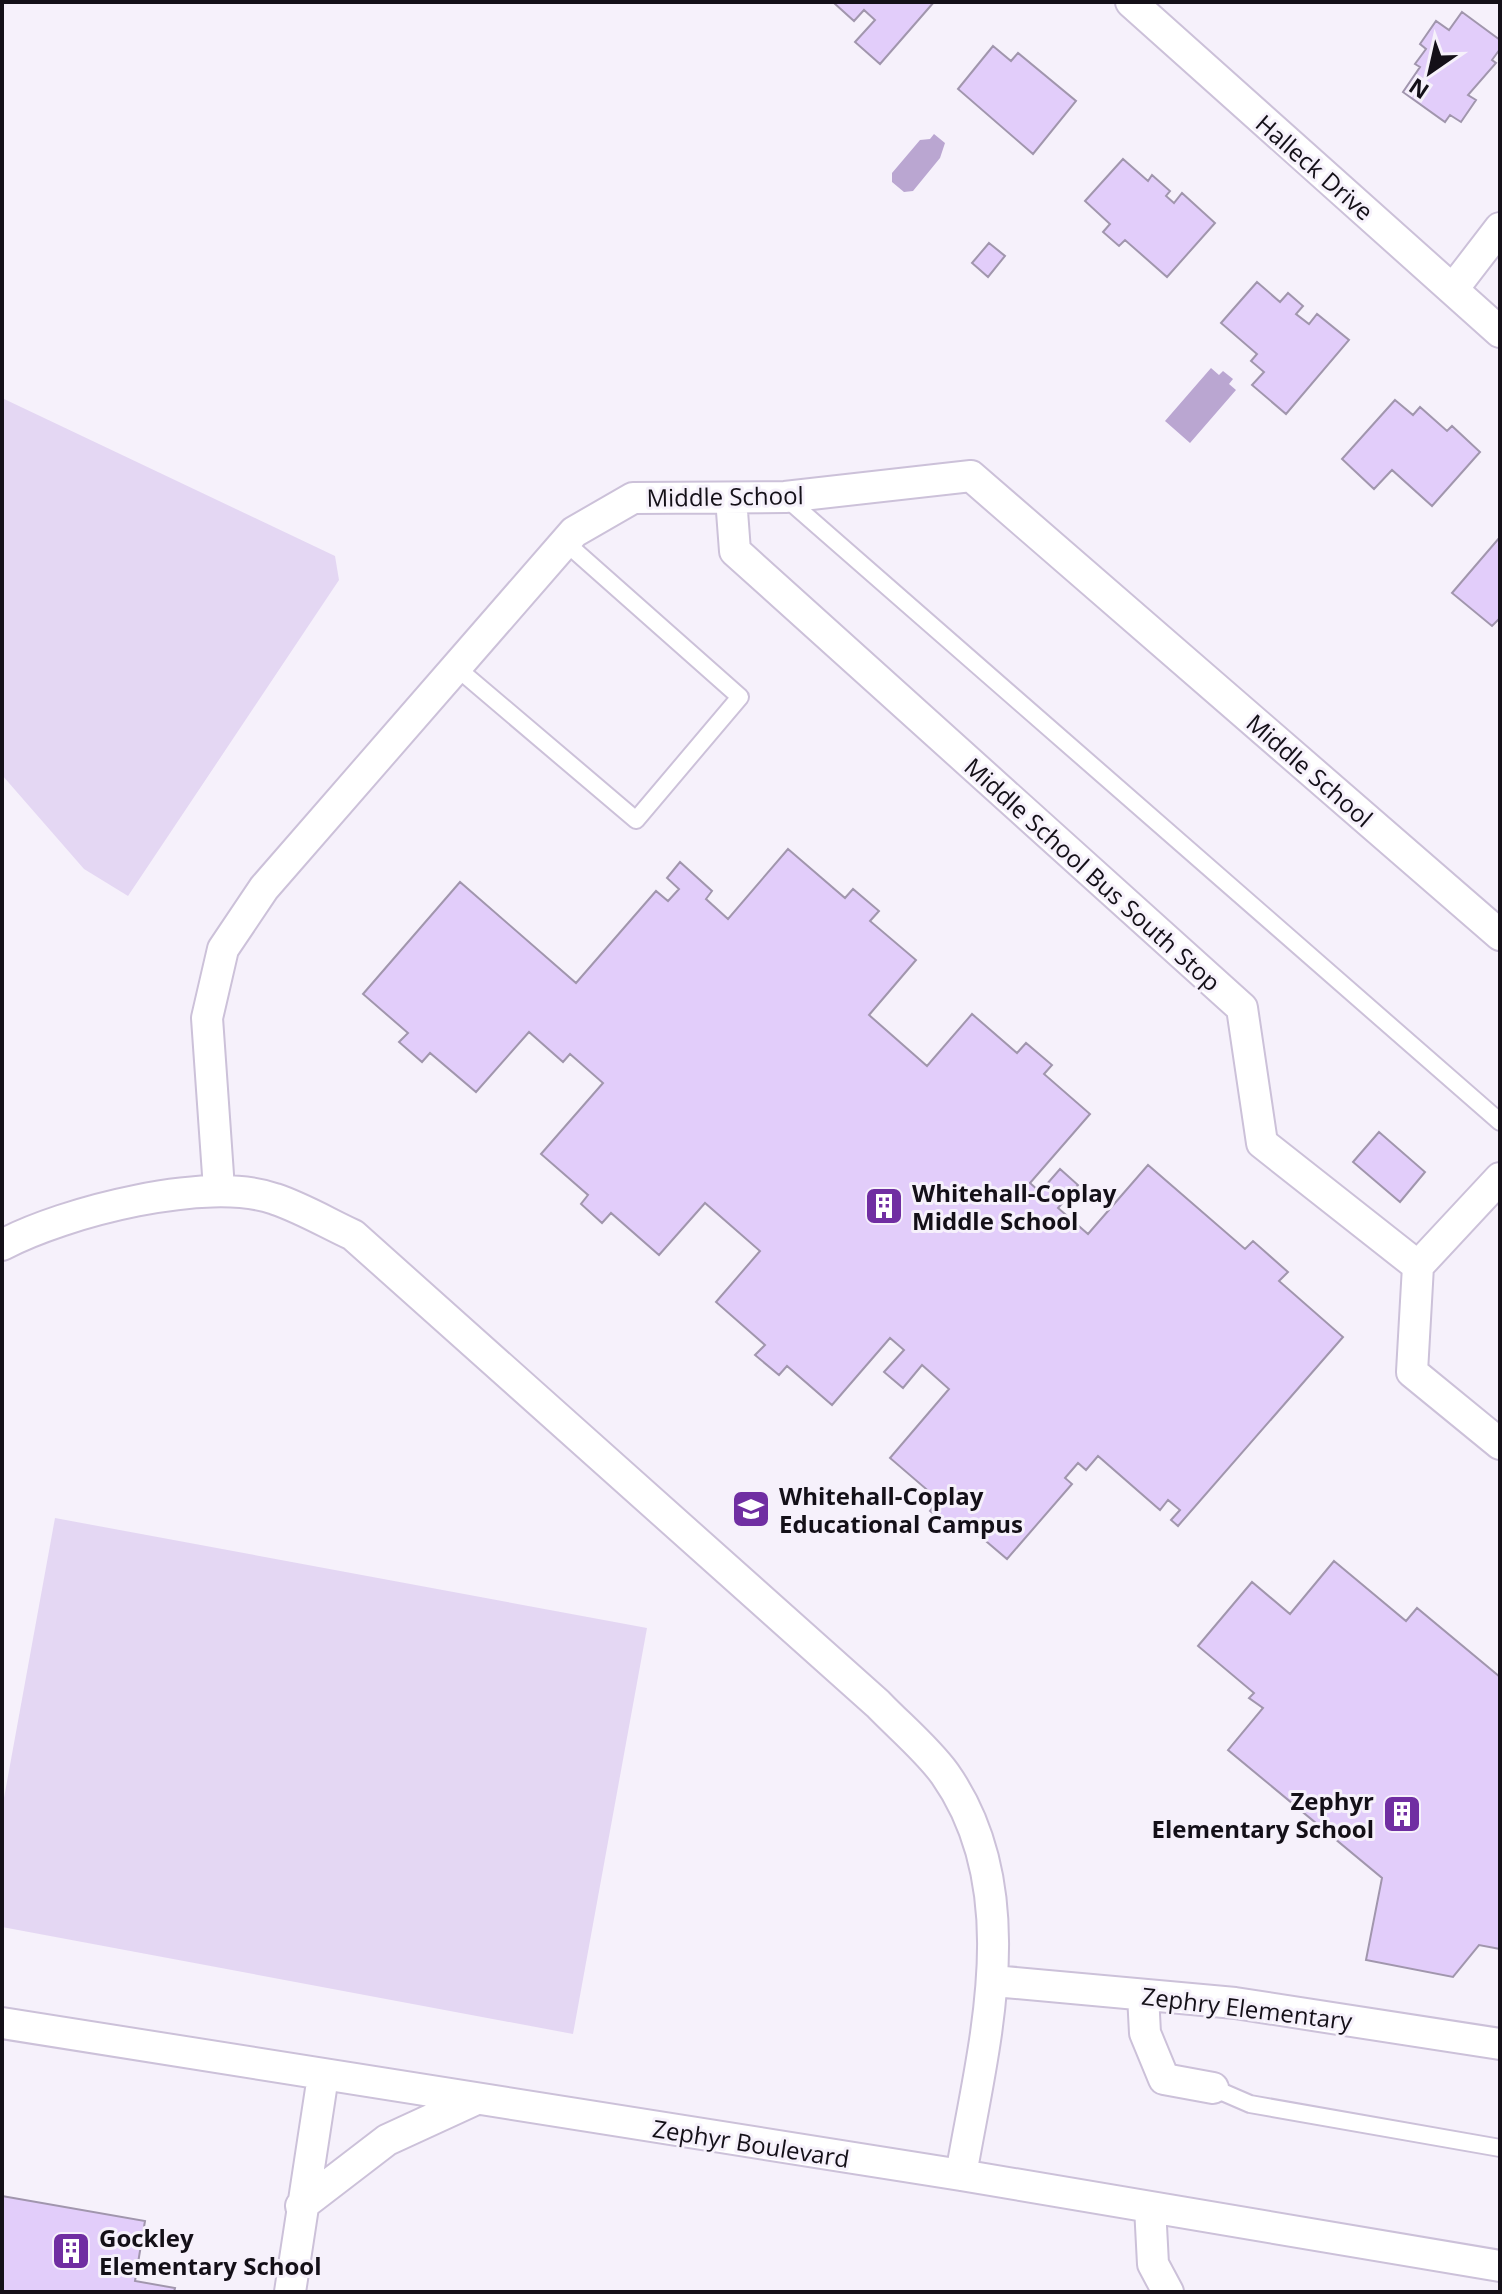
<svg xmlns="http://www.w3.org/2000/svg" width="1502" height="2294" viewBox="0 0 1502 2294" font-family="'Open Sans',sans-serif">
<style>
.green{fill:#e4d7f3}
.water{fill:#baa6d1}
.building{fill:#e2cdfa;stroke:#a196ad;stroke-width:2}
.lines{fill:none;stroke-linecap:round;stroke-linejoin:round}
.service-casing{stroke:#ccc1d9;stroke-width:20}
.minor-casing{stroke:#ccc1d9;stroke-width:34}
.service{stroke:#fff;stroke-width:16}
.minor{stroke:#fff;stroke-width:30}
.labels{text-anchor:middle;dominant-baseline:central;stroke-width:6;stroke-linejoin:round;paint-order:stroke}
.street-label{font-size:24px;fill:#141018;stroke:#f6f1fb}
.poi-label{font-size:24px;font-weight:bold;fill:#141018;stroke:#f6f1fb;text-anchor:start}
</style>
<rect width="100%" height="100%" fill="#f6f1fb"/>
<path class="green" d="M 2,398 L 335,556 L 339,580 L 128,896 L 84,869 L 2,775 Z
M 55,1518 L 647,1628 L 573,2034 L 2,1927 L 2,1809 Z"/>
<path class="water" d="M 934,134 L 945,143 L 940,158 L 913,191 L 904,192 L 892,182 L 892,173 L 920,140 L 930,139 Z
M 1211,368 L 1219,375 L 1223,371 L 1233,379 L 1229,384 L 1236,390 L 1190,443 L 1165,421 Z"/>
<path class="building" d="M 934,2 L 880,64 L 855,42 L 875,20 L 864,10 L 854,21 L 834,3 Z
M 1462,12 L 1500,40 L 1500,49 L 1492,60 L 1496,63 L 1468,95 L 1476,100 L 1461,122 L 1450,115 L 1445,122 L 1403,92 L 1420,67 L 1415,64 L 1426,49 L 1420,44 L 1436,21 L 1449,30 Z
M 993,46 L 1011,61 L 1018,53 L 1076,101 L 1033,154 L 958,89 Z
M 1123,159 L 1148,181 L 1152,175 L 1170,191 L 1166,196 L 1174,203 L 1182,193 L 1215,223 L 1167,277 L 1125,240 L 1119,246 L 1103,232 L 1110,224 L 1085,201 Z
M 989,243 L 1005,256 L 988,277 L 972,263 Z
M 1257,282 L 1280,302 L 1288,293 L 1303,306 L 1296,314 L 1309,324 L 1317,314 L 1349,340 L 1286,414 L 1252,385 L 1264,372 L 1251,361 L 1257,354 L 1221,323 Z
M 1395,400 L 1413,415 L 1420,407 L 1447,431 L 1452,426 L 1480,452 L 1432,506 L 1392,470 L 1374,489 L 1342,459 Z
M 1500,537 L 1500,618 L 1492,626 L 1452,593 Z
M 788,849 L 845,898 L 853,889 L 879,911 L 870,921 L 916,960 L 869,1015 L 927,1066 L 972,1014 L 1017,1053 L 1026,1043 L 1052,1065 L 1044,1074 L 1090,1114 L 1030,1183 L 1040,1192 L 1060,1169 L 1078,1185 L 1058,1208 L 1088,1234 L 1148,1165 L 1245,1249 L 1253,1241 L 1288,1272 L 1279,1281 L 1343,1337 L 1178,1526 L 1171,1520 L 1180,1510 L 1168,1500 L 1160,1510 L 1098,1456 L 1086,1470 L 1078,1463 L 1065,1478 L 1072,1484 L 1007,1559 L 960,1519 L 951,1529 L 930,1511 L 939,1500 L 890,1458 L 949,1389 L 922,1365 L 903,1388 L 884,1372 L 904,1350 L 890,1338 L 832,1405 L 787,1366 L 779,1375 L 755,1355 L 765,1345 L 716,1302 L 760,1251 L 705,1203 L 659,1255 L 611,1213 L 602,1223 L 581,1204 L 588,1195 L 541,1154 L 603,1083 L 570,1054 L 563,1062 L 529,1032 L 476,1092 L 430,1053 L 422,1062 L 399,1042 L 408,1033 L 363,994 L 460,882 L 576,983 L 656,891 L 668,901 L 679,889 L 667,878 L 680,862 L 712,891 L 706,899 L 728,919 Z
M 1379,1132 L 1425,1172 L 1400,1202 L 1353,1162 Z
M 1334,1561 L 1406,1621 L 1417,1608 L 1500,1677 L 1500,1949 L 1479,1945 L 1453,1977 L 1366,1960 L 1382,1878 L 1228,1750 L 1263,1708 L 1249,1698 L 1254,1693 L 1198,1646 L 1252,1582 L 1290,1614 Z
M 2,2196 L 145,2221 L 135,2281 L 175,2288 L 174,2292 L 2,2292 Z"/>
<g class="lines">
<defs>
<path id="service" d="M 786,498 L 1500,1122
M 457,668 L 636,820 L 740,697 L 565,542
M 1213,2088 L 1250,2104 L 1500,2148"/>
<path id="minor" d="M 1131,2 L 1500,332
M 1453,289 L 1500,228
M 731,498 L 735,551 L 1242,1008 L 1262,1143 L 1418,1266
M 1500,1178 L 1418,1266 L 1412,1372 L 1500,1444
M 219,1189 L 207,1018 L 223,949 L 264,888 L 574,532 L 633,498 L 785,497 L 971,476 L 1500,935
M 2,1245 C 64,1212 208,1175 275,1199 C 302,1208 327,1223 353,1235 L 878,1704 C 899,1726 927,1749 945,1774 C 1028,1892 983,2046 961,2175
M 994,1981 L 1235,2003 L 1500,2044
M 1143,1995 L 1145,2033 L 1164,2079 L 1213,2088
M 2,2023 L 961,2175 L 1500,2266
M 301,2206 L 387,2140 L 474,2100
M 1150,2207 L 1153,2264 L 1168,2292
M 290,2292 L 323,2076"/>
</defs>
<use href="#service" class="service-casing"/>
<use href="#minor" class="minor-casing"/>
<use href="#service" class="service"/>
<use href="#minor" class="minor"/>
</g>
<defs>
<symbol id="building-square" viewBox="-11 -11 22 22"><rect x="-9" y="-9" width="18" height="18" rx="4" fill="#702ea2" stroke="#f6f1fb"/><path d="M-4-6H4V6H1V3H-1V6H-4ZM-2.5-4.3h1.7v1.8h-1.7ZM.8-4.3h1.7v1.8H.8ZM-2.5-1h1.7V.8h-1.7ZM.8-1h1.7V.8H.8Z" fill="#fff"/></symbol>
<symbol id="school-square" viewBox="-11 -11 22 22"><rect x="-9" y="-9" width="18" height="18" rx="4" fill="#702ea2" stroke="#f6f1fb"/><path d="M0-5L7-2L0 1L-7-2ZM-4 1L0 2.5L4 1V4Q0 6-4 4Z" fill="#fff"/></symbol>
</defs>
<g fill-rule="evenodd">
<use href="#building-square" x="862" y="1184" width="44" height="44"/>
<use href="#school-square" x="729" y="1487" width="44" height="44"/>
<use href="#building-square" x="1380" y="1792" width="44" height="44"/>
<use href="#building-square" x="49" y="2229" width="44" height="44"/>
</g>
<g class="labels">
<g class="street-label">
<text transform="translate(1315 167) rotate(41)">Halleck Drive</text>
<text transform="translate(725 496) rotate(-1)">Middle School</text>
<text transform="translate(1310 770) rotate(41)">Middle School</text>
<text transform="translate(1093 874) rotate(42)">Middle School Bus South Stop</text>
<text transform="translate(1247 2008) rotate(7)">Zephry Elementary</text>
<text transform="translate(751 2143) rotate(9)">Zephyr Boulevard</text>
</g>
<g class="poi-label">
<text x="912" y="1192">Whitehall-Coplay<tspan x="912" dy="28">Middle School</tspan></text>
<text x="779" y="1495">Whitehall-Coplay<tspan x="779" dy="28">Educational Campus</tspan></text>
<text x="1374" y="1800" text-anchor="end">Zephyr<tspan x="1374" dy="28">Elementary School</tspan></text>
<text x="99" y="2237">Gockley<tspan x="99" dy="28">Elementary School</tspan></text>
</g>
</g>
<rect width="1502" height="2294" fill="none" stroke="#141018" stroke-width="8"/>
<g transform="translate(1430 72) rotate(214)" stroke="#f6f1fb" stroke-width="6" paint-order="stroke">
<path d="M0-6L14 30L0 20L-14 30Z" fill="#141018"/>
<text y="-12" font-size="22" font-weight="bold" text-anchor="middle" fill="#141018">N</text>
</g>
</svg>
